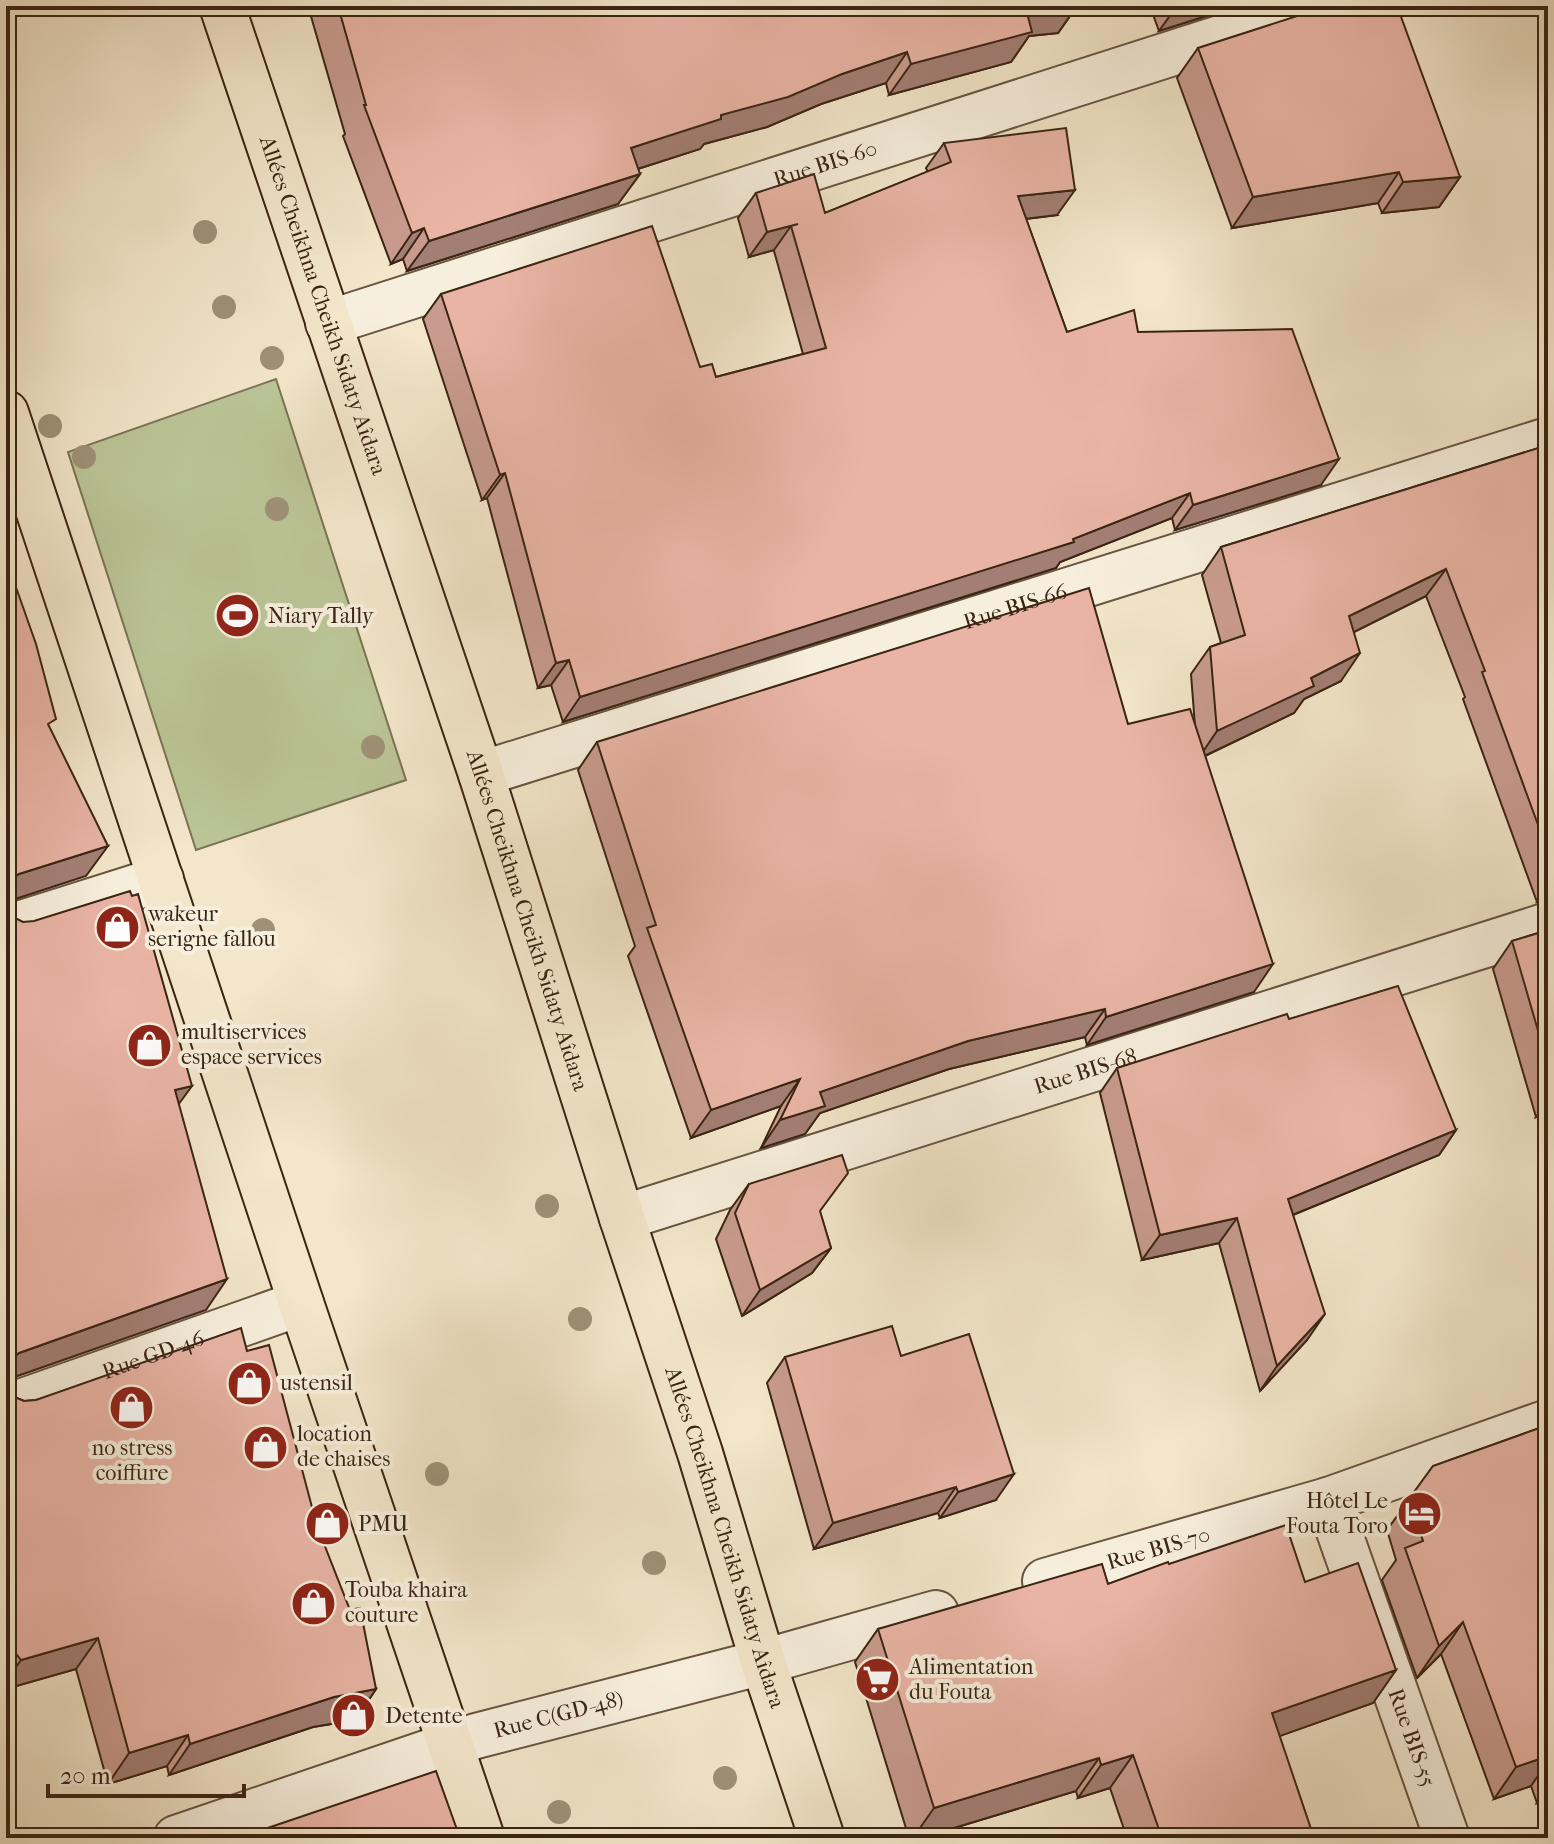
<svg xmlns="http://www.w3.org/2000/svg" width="1554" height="1844" viewBox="0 0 1554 1844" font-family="'IM FELL French Canon',serif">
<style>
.green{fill:#bbc597;stroke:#7a7454;stroke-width:2}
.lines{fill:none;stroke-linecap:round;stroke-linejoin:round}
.minor-casing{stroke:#685440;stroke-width:48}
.major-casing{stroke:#3a2412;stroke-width:48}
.minor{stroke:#f7efdd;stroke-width:44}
.major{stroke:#f3e6ca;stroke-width:44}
.tree{fill:#9f9177}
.wall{fill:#c89b8e;stroke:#3a2412;stroke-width:2}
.shaded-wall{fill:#a37e74;stroke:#3a2412;stroke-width:2}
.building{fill:#e9b4a5;stroke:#3a2412;stroke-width:2}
.labels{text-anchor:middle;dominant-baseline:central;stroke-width:8;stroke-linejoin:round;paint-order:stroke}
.street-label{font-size:22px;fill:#3a2412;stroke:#f7efdd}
.poi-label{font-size:22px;fill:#3a2412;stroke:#f7efdd;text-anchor:start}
</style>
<rect width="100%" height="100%" fill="#f3e6ca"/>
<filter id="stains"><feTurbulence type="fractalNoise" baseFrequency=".0025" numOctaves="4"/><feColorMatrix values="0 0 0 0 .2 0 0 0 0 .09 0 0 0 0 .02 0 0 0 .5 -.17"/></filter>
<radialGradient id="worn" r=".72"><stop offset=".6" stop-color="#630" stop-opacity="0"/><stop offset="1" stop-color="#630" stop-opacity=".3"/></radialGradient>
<path class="green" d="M 276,379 L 406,780 L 196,850 L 68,452 Z"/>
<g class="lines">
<defs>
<g id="minor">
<path id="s1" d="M 328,323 L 1320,6"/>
<path id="s2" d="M 481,774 L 1548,440"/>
<path d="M 6,928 L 161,879"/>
<path id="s3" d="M 622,1218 L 1548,925"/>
<path id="s4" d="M 6,1407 L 301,1303"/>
<path id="s5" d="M 1328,1500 L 1447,1838"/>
<path id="s6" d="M 1045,1581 L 1328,1500 L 1548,1422"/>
<path id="s7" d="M 176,1838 L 476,1736 L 763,1662 L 936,1613"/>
</g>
<g id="major">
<path id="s8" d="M 222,6 L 481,774 L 622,1218 L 700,1453 L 763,1662 L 822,1838"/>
<path d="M 6,413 L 301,1303 L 482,1838"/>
</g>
</defs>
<use href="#minor" class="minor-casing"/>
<use href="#major" class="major-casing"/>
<use href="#minor" class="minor"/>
<use href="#major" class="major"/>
</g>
<g class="tree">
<circle cx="205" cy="232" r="12"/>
<circle cx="224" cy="307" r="12"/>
<circle cx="272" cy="358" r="12"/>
<circle cx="50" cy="426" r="12"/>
<circle cx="84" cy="457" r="12"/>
<circle cx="277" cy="509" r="12"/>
<circle cx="373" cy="747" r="12"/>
<circle cx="263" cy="930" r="12"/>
<circle cx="547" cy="1206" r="12"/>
<circle cx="580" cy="1319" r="12"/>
<circle cx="437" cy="1474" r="12"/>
<circle cx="654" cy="1563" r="12"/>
<circle cx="725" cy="1778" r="12"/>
<circle cx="559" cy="1812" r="12"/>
</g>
<path class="wall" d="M 308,6 L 1077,6 L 1058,33 L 1029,36 L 1011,62 L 889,95 L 886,83 L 821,104 L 767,127 L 704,144 L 700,149 L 638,169 L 640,174 L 618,204 L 407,271 L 403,259 L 391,264 L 343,136 L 345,134 Z
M 1150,6 L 1238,6 L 1159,31 Z
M 1198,48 L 1460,177 L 1439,207 L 1382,213 L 1378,203 L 1232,228 L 1177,78 Z
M 944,143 L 1057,215 L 1026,219 L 1067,332 L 1138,332 L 1321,485 L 1175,530 L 1172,518 L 1060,562 L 1056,568 L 563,722 L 551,685 L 538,688 L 487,498 L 482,500 L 423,319 L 441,294 L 700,367 L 716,377 L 803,354 L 774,251 L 774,250 L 749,257 L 738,218 L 756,193 L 825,213 L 928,172 L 926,168 Z
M 1548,445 L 1548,901 L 1537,902 L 1463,699 L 1465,697 L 1426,596 L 1354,632 L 1341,681 L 1304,699 L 1294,713 L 1205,756 L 1254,992 L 1087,1045 L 1085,1037 L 949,1069 L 820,1113 L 805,1134 L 761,1148 L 781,1106 L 691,1138 L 628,956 L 635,946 L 578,770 L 597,742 L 1128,724 L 1195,726 L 1191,674 L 1210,647 L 1221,643 L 1202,575 L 1221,547 Z
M 1548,930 L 1548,1113 L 1536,1117 L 1493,969 L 1512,941 Z
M 1289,1019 L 1456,1130 L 1439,1155 L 1293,1215 L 1307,1340 L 1260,1391 L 1219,1243 L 1142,1260 L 1100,1093 L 1117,1068 Z
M 749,1184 L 820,1212 L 831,1248 L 812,1273 L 742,1316 L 716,1239 L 730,1210 Z
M 247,1351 L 317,1526 L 376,1689 L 355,1720 L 313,1727 L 169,1775 L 167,1766 L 108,1784 L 76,1669 L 6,1689 L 6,1387 L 12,1396 L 24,1401 L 36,1400 Z
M 901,1356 L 996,1500 L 940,1518 L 938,1513 L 814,1549 L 767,1383 L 785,1357 Z
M 1548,1425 L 1548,1799 L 1537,1803 L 1531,1786 L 1494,1799 L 1441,1654 L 1417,1678 L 1382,1580 L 1396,1560 L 1387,1530 L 1433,1466 Z
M 1169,1564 L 1396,1670 L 1373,1703 L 1279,1736 L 1314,1838 L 1127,1838 L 1110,1788 L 1078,1798 L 1076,1791 L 921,1838 L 909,1838 L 855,1662 L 878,1629 L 1108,1584 Z"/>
<path class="shaded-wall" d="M 1048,6 L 1077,6 L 1058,33 L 1029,36 L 1011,62 L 889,95 L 911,64 L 1026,9 Z
M 1177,6 L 1238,6 L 1159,31 Z
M 907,52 L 886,83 L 821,104 L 767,127 L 704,144 L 700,149 L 609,178 L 631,148 L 721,115 Z
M 1399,172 L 1378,203 L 1232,228 L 1253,197 Z
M 640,174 L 618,204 L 407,271 L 429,241 Z
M 1460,177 L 1439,207 L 1382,213 L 1403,182 Z
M 1075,190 L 1057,215 L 1000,222 L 1018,196 Z
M 798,224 L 791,226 L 774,250 L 749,257 L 767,232 Z
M 424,228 L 403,259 L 391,264 L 412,233 Z
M 1339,459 L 1321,485 L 1175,530 L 1193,505 Z
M 505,473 L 487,498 L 482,500 L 500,475 Z
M 1190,493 L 1172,518 L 1060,562 L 1056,568 L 563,722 L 580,697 L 1073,539 Z
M 1446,569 L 1426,596 L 1330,644 L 1349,616 Z
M 1360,653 L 1341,681 L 1304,699 L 1294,713 L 1198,759 L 1217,731 L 1311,678 Z
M 569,660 L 551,685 L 538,688 L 556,663 Z
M 108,846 L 86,876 L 6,902 L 6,885 L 9,881 L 19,874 Z
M 1548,886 L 1548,901 L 1537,902 Z
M 1273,964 L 1254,992 L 1087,1045 L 1106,1017 Z
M 1105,1009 L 1085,1037 L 949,1069 L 820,1113 L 805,1134 L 761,1148 L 780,1120 L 820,1092 L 968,1041 Z
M 800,1079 L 781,1106 L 691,1138 L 711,1110 Z
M 192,1086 L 170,1116 L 175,1090 Z
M 1548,1100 L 1548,1113 L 1536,1117 Z
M 1456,1130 L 1439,1155 L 1270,1224 L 1288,1199 Z
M 1237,1218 L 1219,1243 L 1142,1260 L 1160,1235 Z
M 831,1248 L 812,1273 L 742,1316 L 760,1290 Z
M 227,1279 L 206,1310 L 6,1380 L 6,1364 L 19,1353 Z
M 1325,1314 L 1307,1340 L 1260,1391 L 1277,1366 Z
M 1014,1474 L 996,1500 L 940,1518 L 958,1492 Z
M 956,1487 L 938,1513 L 814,1549 L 833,1523 Z
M 1463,1622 L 1441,1654 L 1417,1678 L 1439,1646 Z
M 98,1638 L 76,1669 L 6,1689 L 6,1681 L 21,1660 Z
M 1396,1670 L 1373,1703 L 1249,1747 L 1272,1713 Z
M 376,1689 L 355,1720 L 313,1727 L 169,1775 L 190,1744 L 334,1697 Z
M 188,1735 L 167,1766 L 108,1784 L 129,1753 Z
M 1133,1755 L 1110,1788 L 1078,1798 L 1101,1765 Z
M 1548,1756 L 1548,1761 L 1531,1786 L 1494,1799 L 1516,1767 Z
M 1099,1758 L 1076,1791 L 921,1838 L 913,1838 L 934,1808 Z
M 1548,1787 L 1548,1799 L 1537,1803 Z"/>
<path class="building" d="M 338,6 L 1048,6 L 1026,9 L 1032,32 L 911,64 L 907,52 L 842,74 L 788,97 L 721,115 L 721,119 L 631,148 L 640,174 L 429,241 L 424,228 L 412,233 L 364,105 L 366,105 Z
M 1328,6 L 1397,6 L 1460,177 L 1403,182 L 1399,172 L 1253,197 L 1198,48 Z
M 1066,128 L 1075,190 L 1018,196 L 1067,332 L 1134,310 L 1138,332 L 1292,329 L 1339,459 L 1193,505 L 1190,493 L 1073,539 L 1074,542 L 580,697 L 569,660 L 556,663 L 505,473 L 500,475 L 441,294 L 652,226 L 700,367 L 712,364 L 716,377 L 826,348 L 791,226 L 798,224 L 767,232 L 756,193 L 814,174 L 825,213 L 951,162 L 944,143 Z
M 1548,445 L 1548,852 L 1482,672 L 1485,671 L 1446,569 L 1349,616 L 1360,653 L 1311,678 L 1314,686 L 1217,731 L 1210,647 L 1245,635 L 1221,547 Z
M 6,559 L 36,644 L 56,719 L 48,724 L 108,846 L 19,874 L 9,881 L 6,886 Z
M 1089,588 L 1128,724 L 1190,709 L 1273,964 L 1106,1017 L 1105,1009 L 968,1041 L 820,1092 L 825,1106 L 780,1120 L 800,1079 L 711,1110 L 647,928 L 656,925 L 597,742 Z
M 130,891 L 132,896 L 138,894 L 192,1086 L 175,1090 L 227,1279 L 19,1353 L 8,1361 L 6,1365 L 6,908 L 11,916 L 23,922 L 34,921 Z
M 1548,930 L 1548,1065 L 1512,941 Z
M 1398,986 L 1456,1130 L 1288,1199 L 1325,1314 L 1277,1366 L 1237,1218 L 1160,1235 L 1117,1068 L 1287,1014 L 1289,1019 Z
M 842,1155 L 848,1173 L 820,1211 L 831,1248 L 760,1290 L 735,1213 L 749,1184 Z
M 892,1326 L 901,1356 L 969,1334 L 1014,1474 L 958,1492 L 956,1487 L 833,1523 L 785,1357 Z
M 241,1328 L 247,1351 L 269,1345 L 317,1526 L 350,1610 L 360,1608 L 376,1689 L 334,1697 L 190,1744 L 188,1735 L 129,1753 L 98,1638 L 21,1660 L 6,1641 L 6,1387 L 12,1396 L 24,1401 L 36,1400 Z
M 1548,1425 L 1548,1756 L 1516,1767 L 1463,1622 L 1439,1646 L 1405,1548 L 1423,1541 L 1409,1499 L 1433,1466 Z
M 1286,1525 L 1305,1582 L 1358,1563 L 1396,1670 L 1272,1713 L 1314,1838 L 1162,1838 L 1133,1755 L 1101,1765 L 1099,1758 L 934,1808 L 878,1629 L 1102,1564 L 1108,1584 L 1168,1562 L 1169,1564 Z
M 436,1771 L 460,1838 L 238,1838 Z"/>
<defs>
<symbol id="stadium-disc" viewBox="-11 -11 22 22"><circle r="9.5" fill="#8f2418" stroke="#f7efdd"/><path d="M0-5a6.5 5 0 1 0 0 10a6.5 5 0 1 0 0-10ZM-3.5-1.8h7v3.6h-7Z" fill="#fff"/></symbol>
<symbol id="shop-disc" viewBox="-11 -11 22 22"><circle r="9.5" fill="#8f2418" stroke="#f7efdd"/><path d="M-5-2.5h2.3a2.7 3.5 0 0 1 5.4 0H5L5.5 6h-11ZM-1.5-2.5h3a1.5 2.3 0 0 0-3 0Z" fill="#fff"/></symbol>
<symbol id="hotel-disc" viewBox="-11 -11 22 22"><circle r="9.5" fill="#8f2418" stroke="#f7efdd"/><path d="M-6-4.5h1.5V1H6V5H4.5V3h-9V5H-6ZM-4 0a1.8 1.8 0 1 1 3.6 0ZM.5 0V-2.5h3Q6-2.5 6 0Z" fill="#fff"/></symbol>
<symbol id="supermarket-disc" viewBox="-11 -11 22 22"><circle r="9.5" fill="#8f2418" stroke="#f7efdd"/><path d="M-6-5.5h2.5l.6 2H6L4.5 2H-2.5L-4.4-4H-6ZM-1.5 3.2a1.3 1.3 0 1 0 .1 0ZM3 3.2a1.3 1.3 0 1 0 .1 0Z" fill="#fff"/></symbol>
</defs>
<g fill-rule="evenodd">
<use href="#stadium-disc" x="212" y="590" width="51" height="51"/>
<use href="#shop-disc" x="92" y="902" width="51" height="51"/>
<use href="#shop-disc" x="124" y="1020" width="51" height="51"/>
<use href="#shop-disc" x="224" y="1358" width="51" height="51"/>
<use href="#shop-disc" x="106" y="1382" width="51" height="51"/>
<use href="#shop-disc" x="240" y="1422" width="51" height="51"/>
<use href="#hotel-disc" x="1394" y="1488" width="51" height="51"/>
<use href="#shop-disc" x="302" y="1498" width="51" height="51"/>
<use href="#shop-disc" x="288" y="1578" width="51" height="51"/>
<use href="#supermarket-disc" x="852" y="1654" width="51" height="51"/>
<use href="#shop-disc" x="328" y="1690" width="51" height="51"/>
</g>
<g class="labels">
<g class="street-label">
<text stroke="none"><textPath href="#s1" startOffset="522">Rue BIS-60</textPath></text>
<text stroke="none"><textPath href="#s8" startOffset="316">Allées Cheikhna Cheikh Sidaty Aîdara</textPath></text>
<text stroke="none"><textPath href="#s2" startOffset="560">Rue BIS-66</textPath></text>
<text stroke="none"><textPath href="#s8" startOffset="964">Allées Cheikhna Cheikh Sidaty Aîdara</textPath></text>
<text stroke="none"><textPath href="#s3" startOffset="486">Rue BIS-68</textPath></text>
<text stroke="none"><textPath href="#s4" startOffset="156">Rue GD-46</textPath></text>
<text stroke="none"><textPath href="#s8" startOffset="1612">Allées Cheikhna Cheikh Sidaty Aîdara</textPath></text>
<text stroke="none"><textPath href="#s6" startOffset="118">Rue BIS-70</textPath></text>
<text stroke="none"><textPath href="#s7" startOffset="402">Rue C(GD-48)</textPath></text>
<text stroke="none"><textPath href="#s5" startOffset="252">Rue BIS-55</textPath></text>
</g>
<g class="poi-label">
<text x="268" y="616">Niary Tally</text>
<text x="148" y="914">wakeur<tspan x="148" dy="25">serigne fallou</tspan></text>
<text x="181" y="1032">multiservices<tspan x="181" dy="25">espace services</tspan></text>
<text x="280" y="1383">ustensil</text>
<text x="297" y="1434">location<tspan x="297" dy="25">de chaises</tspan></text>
<text x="132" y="1448" text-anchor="middle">no stress<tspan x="132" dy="25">coiffure</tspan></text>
<text x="1388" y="1501" text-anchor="end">Hôtel Le<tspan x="1388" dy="25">Fouta Toro</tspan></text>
<text x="358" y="1524">PMU</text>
<text x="345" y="1590">Touba khaira<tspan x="345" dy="25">couture</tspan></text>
<text x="909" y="1667">Alimentation<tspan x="909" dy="25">du Fouta</tspan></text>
<text x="385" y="1716">Detente</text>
</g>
</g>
<rect width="1554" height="1844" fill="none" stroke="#f3e6ca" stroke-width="32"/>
<rect x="8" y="8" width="1538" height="1828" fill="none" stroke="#3a2412" stroke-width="4"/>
<rect x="16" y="16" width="1522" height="1812" fill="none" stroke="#3a2412" stroke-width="2"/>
<path d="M48 1784v12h196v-12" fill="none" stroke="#3a2412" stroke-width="4"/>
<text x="60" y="1784" font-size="24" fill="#3a2412" stroke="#f7efdd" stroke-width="6" paint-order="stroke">20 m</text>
<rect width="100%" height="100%" filter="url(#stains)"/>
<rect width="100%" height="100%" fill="url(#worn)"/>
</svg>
